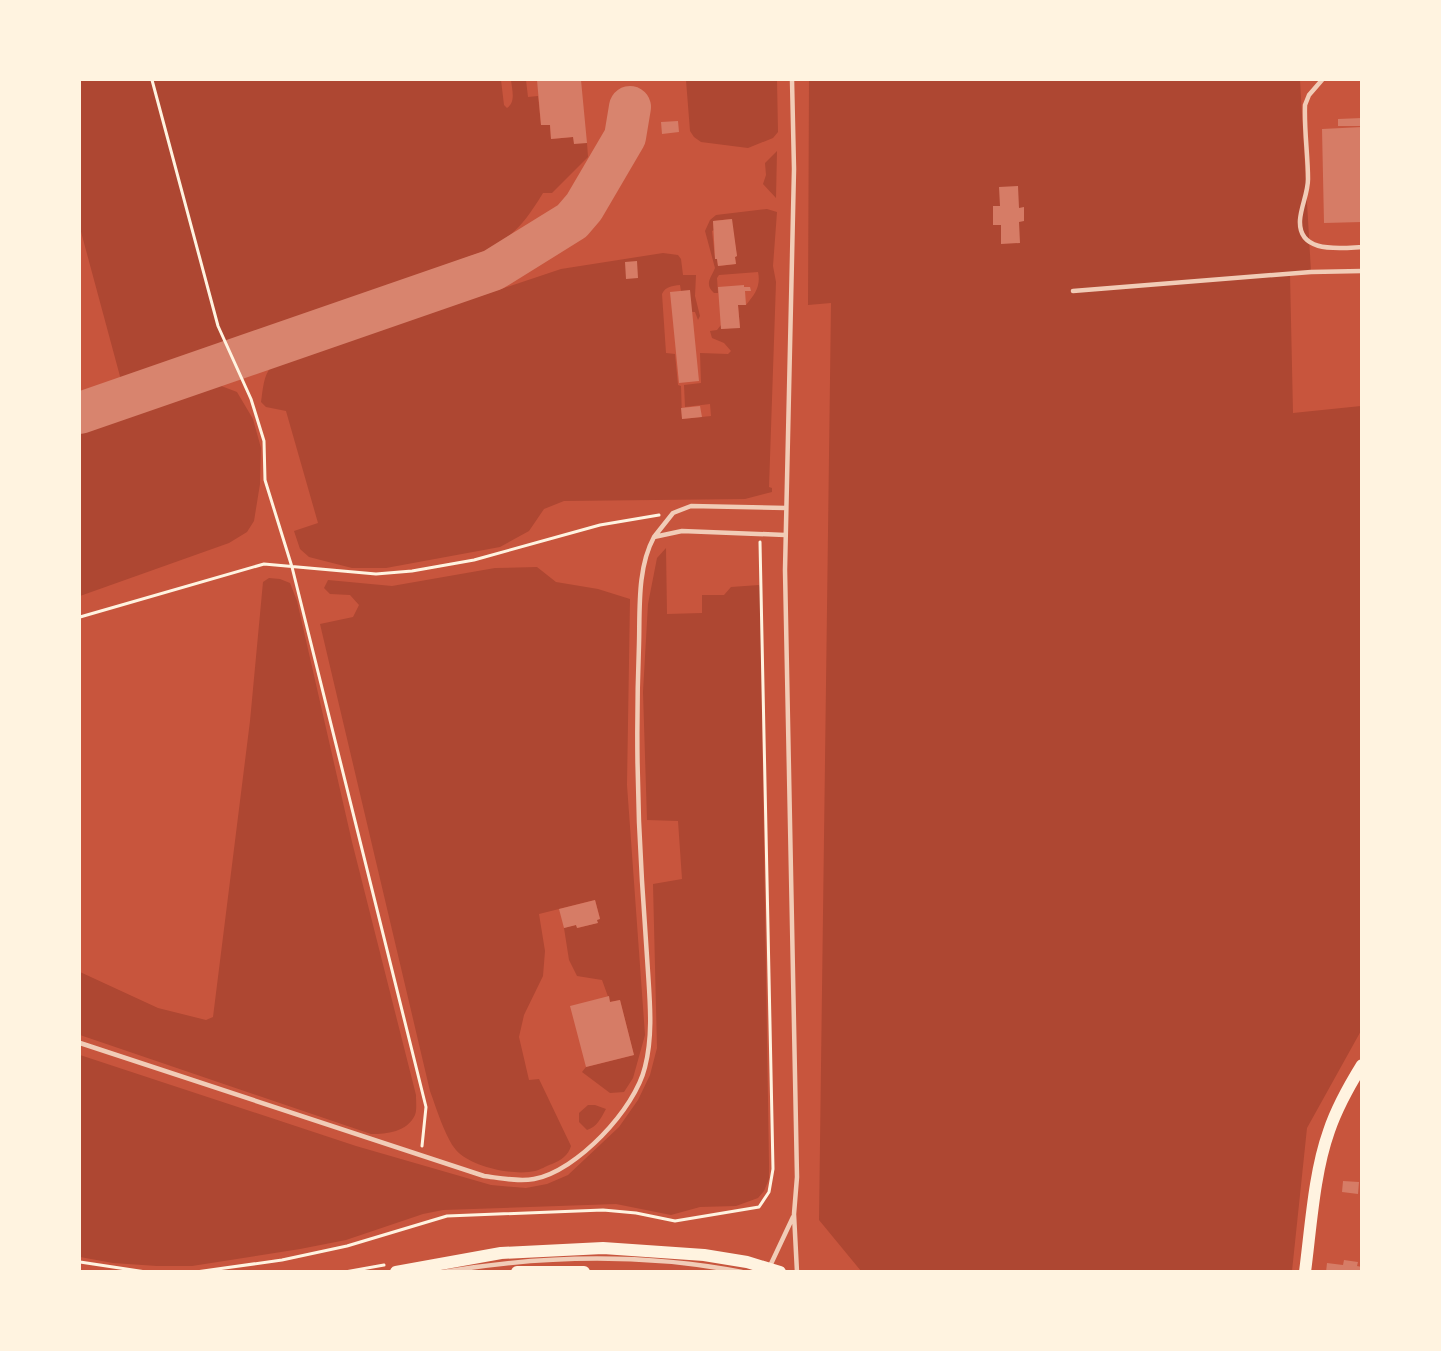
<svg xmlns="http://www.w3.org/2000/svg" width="1441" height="1351" viewBox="0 0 1441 1351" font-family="Signika,sans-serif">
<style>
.green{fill:#ae4732;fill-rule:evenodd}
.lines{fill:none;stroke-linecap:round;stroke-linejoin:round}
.taxiway{stroke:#d8846e;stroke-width:42}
.building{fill:#d67c66}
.path{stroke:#fff3e0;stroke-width:3}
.service{stroke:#f1ccb7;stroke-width:4.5}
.secondary{stroke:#fff3e0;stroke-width:12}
</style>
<rect width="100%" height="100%" fill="#c8553d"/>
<path class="green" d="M 80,80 L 501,80 L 504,105 L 507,108 C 516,102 512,90 511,80 L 526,80 L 528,97 L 538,96 L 541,125 L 550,125 L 551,139 L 573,137 L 587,143 L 588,157 L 552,193 L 543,193 C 527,219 518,231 493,248 L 121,380 L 80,228 Z
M 686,80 L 777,80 L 778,132 L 773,138 L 748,148 L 701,142 L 694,137 L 690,131 Z
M 809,80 L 1300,80 L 1311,272 L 1290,274 L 1293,413 L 1361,406 L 1362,1029 L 1307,1128 L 1292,1271 L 861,1271 L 819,1220 L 831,303 L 808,305 Z
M 777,151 L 776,198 L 763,184 L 766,175 L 765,163 Z
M 767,209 L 777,212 L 773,266 L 776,282 L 769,487 L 772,488 L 772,492 L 745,499 L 564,501 L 544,509 L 529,531 L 500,547 L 386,568 L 352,568 L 309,557 L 300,549 L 294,531 L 318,523 L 286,411 L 266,407 L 261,402 C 263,390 263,375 272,366 L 561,269 L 663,253 L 678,255 L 681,259 L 683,275 L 696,275 L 695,296 L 700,316 L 698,320 L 695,312 L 692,312 L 681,291 L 680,285 C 672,286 666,286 662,294 L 666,353 L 675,354 L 678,385 L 681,386 L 682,419 L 711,416 L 710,404 L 685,407 L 684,385 L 701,383 L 700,353 L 728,354 L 731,351 L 724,343 L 712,338 L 710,331 L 717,330 L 721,325 L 722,329 L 740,327 L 738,305 L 746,305 C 755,294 761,286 758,272 L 719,275 L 717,278 L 718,293 L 714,293 C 704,284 711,278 715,268 L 705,231 L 710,220 L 716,215 ZM 731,219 L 737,256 L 735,257 L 736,264 L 718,266 L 717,259 L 715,258 L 712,231 L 714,230 L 713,221 Z
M 216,384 L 237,392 L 253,419 L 261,448 L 260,484 L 254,521 L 247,532 L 229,543 L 80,596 L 80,431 Z
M 666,548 L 667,614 L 702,613 L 702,595 L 724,595 L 731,587 L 759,585 L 760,587 L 769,1165 L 769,1179 L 764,1191 L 758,1198 L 736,1206 L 700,1207 L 671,1215 L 616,1204 L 443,1210 L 423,1214 L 346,1240 L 300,1249 L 192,1266 L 157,1266 L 113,1263 L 80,1257 L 80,1055 L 356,1146 L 491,1185 L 526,1188 L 547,1184 L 568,1175 L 619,1127 L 638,1100 L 650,1075 L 657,1048 L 653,884 L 682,879 L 678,821 L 647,820 L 643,692 L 648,604 L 657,558 Z
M 537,567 L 556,582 L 598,589 L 630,599 L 627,785 L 645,1035 L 633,1078 L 624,1092 L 610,1093 L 582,1072 L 586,1067 L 634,1055 L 620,1000 L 610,1002 L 602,980 L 577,976 L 569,960 L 564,928 L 576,925 L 578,928 L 597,923 L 597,920 L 600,918 L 595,900 L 539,914 L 545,951 L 543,976 L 524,1015 L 519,1037 L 529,1080 L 539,1079 L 571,1146 C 568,1156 561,1160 552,1164 C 546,1166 540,1170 535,1171 C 513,1176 471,1167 456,1150 C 445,1137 436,1107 430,1091 L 320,624 L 353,617 L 359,605 L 350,595 L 330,594 L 324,588 L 328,580 L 392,586 L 495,568 Z
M 269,578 L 280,579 L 290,583 L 297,601 L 352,842 L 416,1095 C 416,1101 417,1110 415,1115 C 407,1132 387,1134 371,1134 L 80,1035 L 80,972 L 158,1008 L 206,1020 L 213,1017 L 250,721 L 263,582 Z
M 588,1105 L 595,1105 L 606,1109 C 601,1118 597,1127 587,1130 L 579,1122 L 579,1113 Z"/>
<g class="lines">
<path class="taxiway" d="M 80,413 L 493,270 L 572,221 L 584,207 L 625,137 L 630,107"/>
</g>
<path class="building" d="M 537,80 L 581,80 L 587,143 L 574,144 L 573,137 L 551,139 L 550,125 L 541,125 Z
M 1362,118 L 1362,126 L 1338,126 L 1338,119 Z
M 678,121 L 679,132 L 662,134 L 661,122 Z
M 1362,127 L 1362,222 L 1324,223 L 1322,129 Z
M 1018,186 L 1019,208 L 1024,207 L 1024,221 L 1019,222 L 1020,243 L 1001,244 L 1001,225 L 993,225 L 993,206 L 1000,206 L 999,187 Z
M 732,219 L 737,256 L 735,257 L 736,264 L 718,266 L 717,259 L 715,259 L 713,221 Z
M 637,261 L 638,278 L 626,279 L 625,262 Z
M 744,285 L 744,287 L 750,287 L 751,291 L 745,291 L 746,305 L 738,305 L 740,328 L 721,329 L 718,287 Z
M 690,290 L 699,381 L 679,383 L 670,292 Z
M 700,406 L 702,417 L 682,419 L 681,408 Z
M 595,900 L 600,919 L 597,920 L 598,923 L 577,928 L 576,925 L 564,928 L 559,909 Z
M 609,996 L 610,1002 L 620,1000 L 634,1055 L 586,1067 L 570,1006 Z
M 1343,1181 L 1359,1182 L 1358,1194 L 1342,1192 Z
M 1344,1260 L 1358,1262 L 1357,1266 L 1362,1267 L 1362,1272 L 1326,1272 L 1327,1263 L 1343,1265 Z"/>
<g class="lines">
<path class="path" d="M 152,80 L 218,326 L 251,399 L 264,441 L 265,480 L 292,567 L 426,1107 L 422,1146
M 80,617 L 264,564 L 376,574 L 412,571 L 474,560 L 600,525 L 659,515
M 80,1262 L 146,1272
M 196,1272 L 282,1260 L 347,1246 L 447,1216 L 603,1210 L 636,1213 L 675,1221 L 759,1207 L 769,1192 L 773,1169 L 760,542
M 345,1272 L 384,1265"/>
<path class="service" d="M 792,80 L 794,169 L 785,570 L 797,1177 L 794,1214 L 797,1272
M 1322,80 L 1309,95 L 1305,105 C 1304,130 1308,155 1308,179 C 1308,193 1301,206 1300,220 C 1298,254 1339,248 1362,247
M 1073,291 L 1311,272 L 1362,271
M 785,535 L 682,531 L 654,537 L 673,513 L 691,506 L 786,508
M 80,1043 L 484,1176 C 500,1178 518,1182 534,1179 C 577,1171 635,1109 645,1067 C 653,1036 650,1003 648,972 C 646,941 644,911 642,881 C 637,802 636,723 639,644 C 640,610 637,568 654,537
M 770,1266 L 793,1217
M 443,1272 C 543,1255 643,1253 742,1272"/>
<path class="secondary" d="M 396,1272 L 501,1253 L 603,1248 L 704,1255 L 747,1262 L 780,1272
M 517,1272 L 584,1272
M 1305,1272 C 1311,1226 1314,1173 1329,1131 C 1337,1107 1349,1086 1362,1065"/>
</g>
<rect width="1441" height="1351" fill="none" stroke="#fff3e0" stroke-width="162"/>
</svg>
